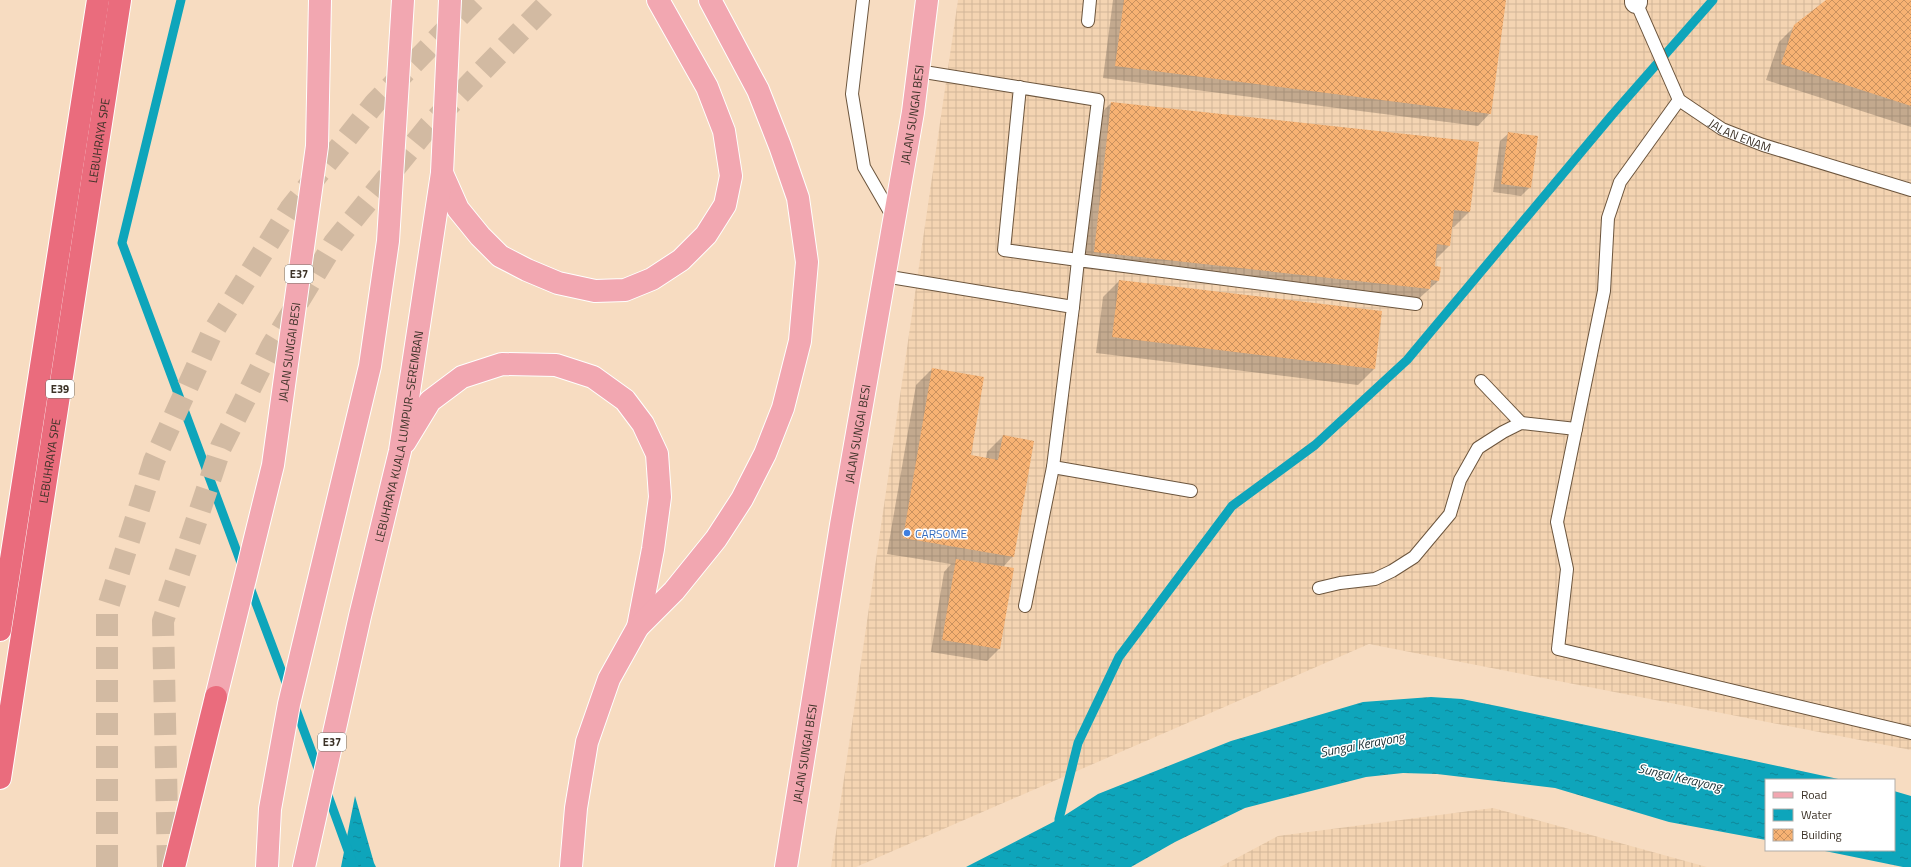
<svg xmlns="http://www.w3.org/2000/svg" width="1911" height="867" viewBox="0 0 1911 867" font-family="'Titillium Web',sans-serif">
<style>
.industrial{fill:url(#industrial-grid)}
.water{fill:url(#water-ripples)}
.shadow{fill:#0003}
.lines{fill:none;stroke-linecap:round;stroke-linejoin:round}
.stream{stroke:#0ea5bb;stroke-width:9}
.building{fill:url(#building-cross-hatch)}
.motorway-tunnel{stroke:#d2baa2;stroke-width:22;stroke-dasharray:22 11;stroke-linecap:butt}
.service-casing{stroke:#6c553d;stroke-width:14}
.minor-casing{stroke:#6c553d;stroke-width:24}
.primary-casing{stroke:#fff;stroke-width:24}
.motorway-casing{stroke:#fff;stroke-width:24}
.service{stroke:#fff;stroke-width:12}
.minor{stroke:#fff;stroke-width:22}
.primary{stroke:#f2a7b1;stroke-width:22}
.motorway{stroke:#ea6c7d;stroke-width:22}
.shop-dot{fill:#3f7fe0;stroke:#fff;stroke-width:1.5}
.labels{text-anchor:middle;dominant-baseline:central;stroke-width:3;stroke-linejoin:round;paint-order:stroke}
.shield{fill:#fff;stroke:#767068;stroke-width:1}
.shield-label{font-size:11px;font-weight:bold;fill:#3c3227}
.street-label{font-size:12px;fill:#3c3227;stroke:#fff}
.shop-label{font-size:12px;fill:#366cbe;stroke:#fff;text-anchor:start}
.water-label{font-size:13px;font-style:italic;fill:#182e32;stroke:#fff}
</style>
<defs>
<pattern id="industrial-grid" width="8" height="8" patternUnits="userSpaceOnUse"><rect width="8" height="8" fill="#f4d4b2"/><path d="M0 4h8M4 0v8" fill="none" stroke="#d2b699"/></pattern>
<pattern id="water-ripples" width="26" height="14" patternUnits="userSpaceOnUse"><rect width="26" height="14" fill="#0ea5bb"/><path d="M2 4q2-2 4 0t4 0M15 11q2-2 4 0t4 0" fill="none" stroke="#0f8798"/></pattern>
<pattern id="building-cross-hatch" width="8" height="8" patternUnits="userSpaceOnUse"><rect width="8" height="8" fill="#f7b273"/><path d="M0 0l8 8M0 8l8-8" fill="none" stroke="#c9915e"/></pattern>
</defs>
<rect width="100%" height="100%" fill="#f7dcc1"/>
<path class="industrial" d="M 958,0 L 1911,0 L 1911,750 L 1369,644 L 856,867 L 831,867 Z
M 1493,808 L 1707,867 L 1220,867 L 1278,836 Z"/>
<path class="water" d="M 1431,697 L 1462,699 L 1502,707 L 1843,780 L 1766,780 L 1766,840 L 1669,822 L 1555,788 L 1437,774 L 1403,773 L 1366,777 L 1245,808 L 1175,842 L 1131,867 L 966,867 L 1059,819 L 1098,794 L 1231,741 L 1363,702 Z
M 1894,791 L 1911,796 L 1911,867 L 1903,867 L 1820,850 L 1894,850 Z
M 355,796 L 374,863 L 376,867 L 341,867 Z"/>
<path class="shadow" d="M 1113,0 L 1505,0 L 1490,113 L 1478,126 L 1103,78 Z
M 1827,0 L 1911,0 L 1911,127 L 1766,80 L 1779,42 L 1795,26 Z
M 1111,103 L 1470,211 L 1454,227 L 1452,227 L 1449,246 L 1434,261 L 1434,267 L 1438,281 L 1413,304 L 1078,268 L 1095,119 Z
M 1509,133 L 1530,187 L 1521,196 L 1493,192 L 1500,141 Z
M 1119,281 L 1381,312 L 1374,369 L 1358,385 L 1096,353 L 1103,297 Z
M 932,369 L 970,456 L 986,459 L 987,452 L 1003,436 L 1013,556 L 1003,567 L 999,649 L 987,661 L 931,652 L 944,572 L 951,564 L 887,554 L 916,385 Z"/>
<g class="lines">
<path class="stream" d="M 181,0 L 122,243 L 243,568
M 248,582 L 288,688
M 294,704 L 320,774
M 326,790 L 354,867
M 1059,830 L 1059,819 L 1078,743 L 1119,657 L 1232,506 L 1315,445 L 1407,360 L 1612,115 L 1713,0"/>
</g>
<path class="building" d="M 1124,0 L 1506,0 L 1491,114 L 1115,66 Z
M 1826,0 L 1911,0 L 1911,106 L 1781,64 L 1794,25 Z
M 1111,102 L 1479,142 L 1470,212 L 1454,210 L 1450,246 L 1437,244 L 1435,266 L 1441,267 L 1439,281 L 1431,280 L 1430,289 L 1094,252 Z
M 1508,132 L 1538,136 L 1531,188 L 1501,184 Z
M 1119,280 L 1382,311 L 1375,369 L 1112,337 Z
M 932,368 L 984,377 L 971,455 L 998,460 L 1003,435 L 1034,441 L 1014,557 L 903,538 Z
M 956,559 L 1014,568 L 1000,649 L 942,640 Z"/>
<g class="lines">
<path class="motorway-tunnel" d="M 107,867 L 107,610 L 154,461 L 211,335 L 290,209 L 375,103 L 475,0
M 168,867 L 163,621 L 221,447 L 271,347 L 334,243 L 429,126 L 551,0"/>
<defs>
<g id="service">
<path d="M 863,0 L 852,94 L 864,167 L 894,219"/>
<path id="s1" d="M 1636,2 L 1679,100 L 1722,129 L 1763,145 L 1911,190"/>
<path d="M 1088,21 L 1090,0"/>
<path d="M 918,71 L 1098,100 L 1078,260 L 1004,250 L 1020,87"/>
<path d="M 1679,100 L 1620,182 L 1608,218 L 1604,291 L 1557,522 L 1567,569 L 1558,649 L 1911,733"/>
<path d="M 884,276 L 1073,307 L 1053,467 L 1025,606"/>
<path d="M 1073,307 L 1078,260 L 1416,304"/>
<path d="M 1481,381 L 1521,423"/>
<path d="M 1053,467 L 1191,491"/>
<path d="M 1319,588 L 1340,583 L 1375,579 L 1392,571 L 1414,557 L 1450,514 L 1460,480 L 1478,448 L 1503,432 L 1521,423 L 1576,429"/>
</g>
<path id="minor" d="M 1636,0 L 1636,2"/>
<g id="primary">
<path d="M 442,173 L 458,209 L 480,236 L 500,256 L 527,270 L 558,283 L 595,291 L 625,290 L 652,279 L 681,260 L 706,235 L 725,205 L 731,176 L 724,131 L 707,87 L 658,0"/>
<path d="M 405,442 L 430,401 L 462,377 L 502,364 L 556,365 L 593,377 L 625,400 L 643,424 L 657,454 L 660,497 L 653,549 L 638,627"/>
<path id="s2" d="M 216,697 L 273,465 L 317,146 L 320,0"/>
<path d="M 267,867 L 270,809 L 289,704 L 370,366 L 388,241 L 403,0"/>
<path id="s3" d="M 304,867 L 360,616 L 400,451 L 442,173 L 450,0"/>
<path d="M 571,867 L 576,808 L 587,742 L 609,679 L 638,627 L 674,591 L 716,539 L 742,499 L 765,454 L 783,408 L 800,341 L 807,262 L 798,198 L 780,146 L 758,90 L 710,0"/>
<path id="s4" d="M 786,867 L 841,525 L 913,112 L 927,0"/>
</g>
<g id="motorway">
<path d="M 0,630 L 98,0"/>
<path id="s5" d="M 0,778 L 120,0"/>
<path d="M 174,867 L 216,697"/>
</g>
</defs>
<use href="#service" class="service-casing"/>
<use href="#minor" class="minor-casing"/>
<use href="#primary" class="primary-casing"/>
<use href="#motorway" class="motorway-casing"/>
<use href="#service" class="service"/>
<use href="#minor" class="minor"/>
<use href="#primary" class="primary"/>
<use href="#motorway" class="motorway"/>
</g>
<circle class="shop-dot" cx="907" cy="533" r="4"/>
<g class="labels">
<g class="shield">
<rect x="285" y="265" width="28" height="18" rx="3"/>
<rect x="46" y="380" width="28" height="18" rx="3"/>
<rect x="318" y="733" width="28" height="18" rx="3"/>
</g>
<g class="shield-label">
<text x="299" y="274">E37</text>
<text x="60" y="389">E39</text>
<text x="332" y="742">E37</text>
</g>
<g class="street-label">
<text stroke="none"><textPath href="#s4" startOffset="763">JALAN SUNGAI BESI</textPath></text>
<text stroke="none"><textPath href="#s1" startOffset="178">JALAN ENAM</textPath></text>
<text stroke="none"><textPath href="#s5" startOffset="645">LEBUHRAYA SPE</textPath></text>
<text stroke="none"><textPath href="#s2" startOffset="353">JALAN SUNGAI BESI</textPath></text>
<text stroke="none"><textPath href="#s4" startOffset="439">JALAN SUNGAI BESI</textPath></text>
<text stroke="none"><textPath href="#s3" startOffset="441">LEBUHRAYA KUALA LUMPUR–SEREMBAN</textPath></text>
<text stroke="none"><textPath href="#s5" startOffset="321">LEBUHRAYA SPE</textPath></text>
<text stroke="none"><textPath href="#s4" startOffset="115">JALAN SUNGAI BESI</textPath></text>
</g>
<g class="shop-label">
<text x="915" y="533">CARSOME</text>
</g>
<g class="water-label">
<text transform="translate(1362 744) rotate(-11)">Sungai Kerayong</text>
<text transform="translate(1680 777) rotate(13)">Sungai Kerayong</text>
</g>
</g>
<rect x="1765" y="779" width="130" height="72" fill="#ffffff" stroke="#b1ada9"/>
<rect x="1773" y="792" width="20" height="6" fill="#f2a7b1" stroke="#b1ada9"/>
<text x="1801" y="799" font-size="12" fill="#3c3227">Road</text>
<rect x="1773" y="809" width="20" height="12" fill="url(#water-ripples)" stroke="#b1ada9"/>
<text x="1801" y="819" font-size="12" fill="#3c3227">Water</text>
<rect x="1773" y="829" width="20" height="12" fill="url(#building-cross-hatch)" stroke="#b1ada9"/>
<text x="1801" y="839" font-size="12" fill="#3c3227">Building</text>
</svg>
